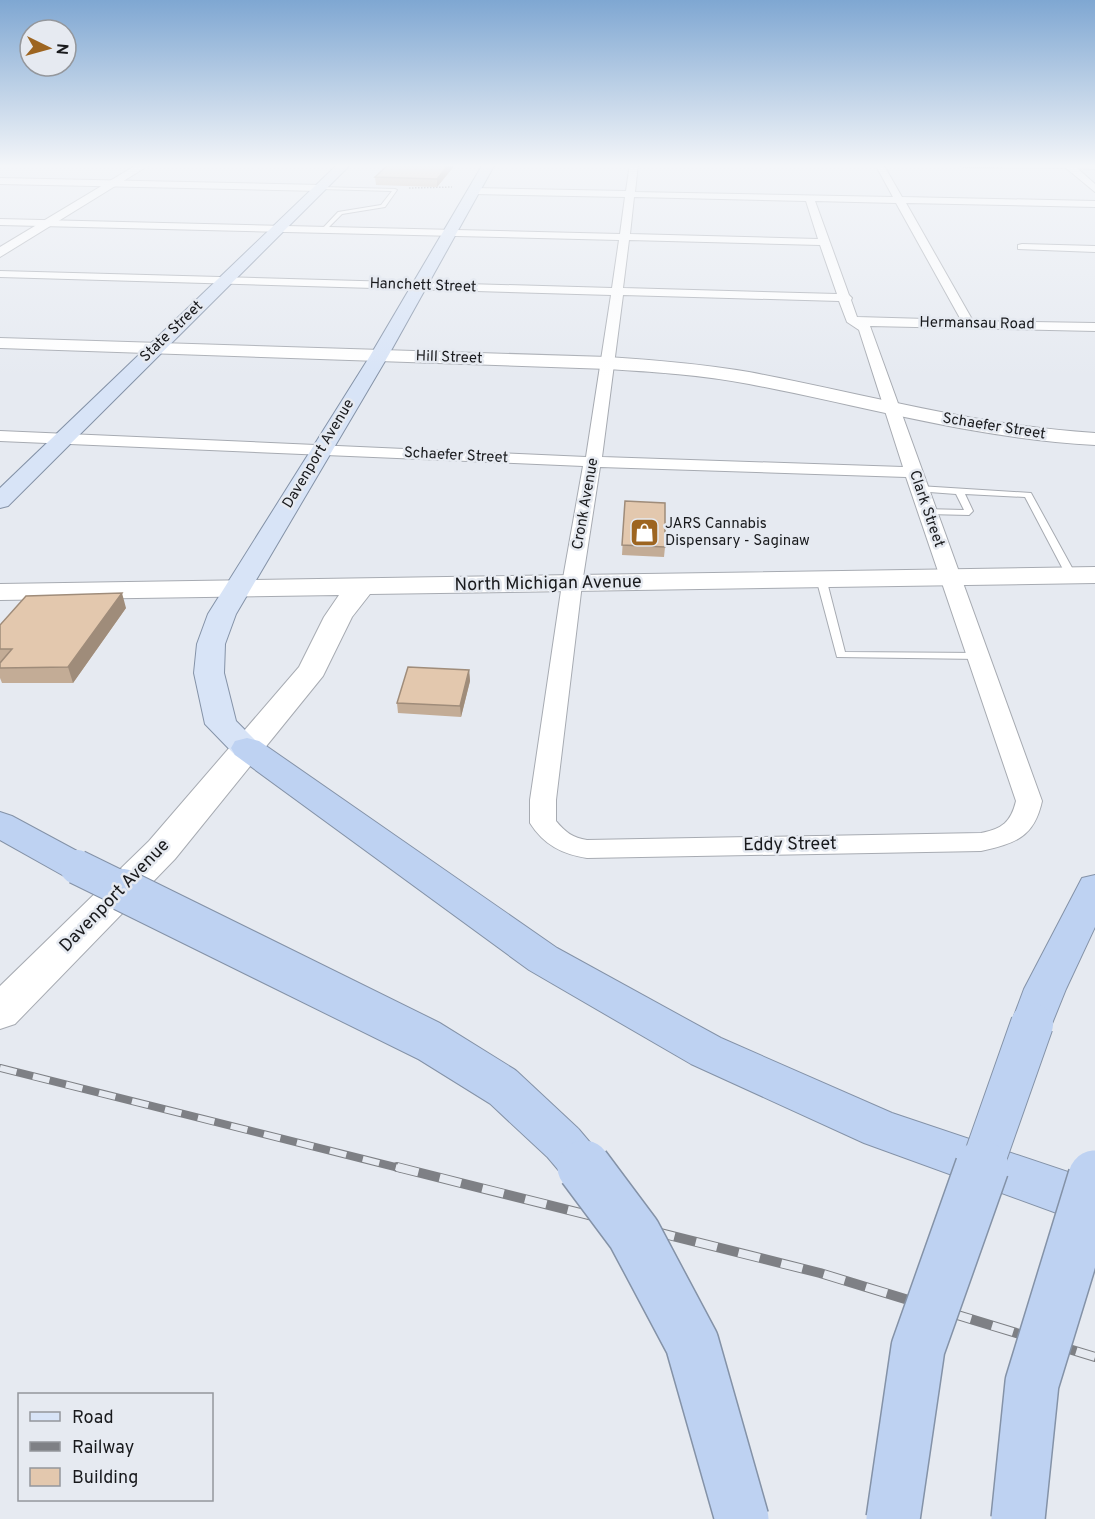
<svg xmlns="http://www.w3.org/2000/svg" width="1095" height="1519" viewBox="0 0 1095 1519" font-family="Overpass,sans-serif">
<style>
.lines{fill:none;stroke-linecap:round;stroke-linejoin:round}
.service-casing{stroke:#a7abb2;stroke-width:2}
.minor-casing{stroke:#a7abb2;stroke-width:2}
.tertiary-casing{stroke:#a7abb2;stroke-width:2}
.secondary-casing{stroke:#a7abb2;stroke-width:2}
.primary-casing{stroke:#8492a7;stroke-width:2}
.motorway-casing{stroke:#8492a7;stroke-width:2}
.path{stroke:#7f8186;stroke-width:1.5;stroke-dasharray:1.5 1.5;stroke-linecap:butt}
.service{fill:#fff;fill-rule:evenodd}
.minor{fill:#fff;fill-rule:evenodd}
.tertiary{fill:#fff;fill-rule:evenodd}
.secondary{fill:#fff;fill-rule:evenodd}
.primary{fill:#d8e4f7;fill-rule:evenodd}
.motorway{fill:#bed2f2;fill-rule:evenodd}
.rail-far1-casing{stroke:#7e8085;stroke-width:8}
.rail-casing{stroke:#7e8085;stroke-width:10}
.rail-far1{stroke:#e6eaf1;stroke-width:6;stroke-dasharray:17;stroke-linecap:butt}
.rail{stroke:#e6eaf1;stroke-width:8;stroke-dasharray:22;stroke-linecap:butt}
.motorway-bridge-far2-casing{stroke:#8492a7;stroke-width:36;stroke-linecap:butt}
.motorway-bridge-far1-casing{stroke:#8492a7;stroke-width:44;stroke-linecap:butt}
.motorway-bridge-casing{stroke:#8492a7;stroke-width:56;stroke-linecap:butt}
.motorway-bridge-far2{stroke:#bed2f2;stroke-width:34}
.motorway-bridge-far1{stroke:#bed2f2;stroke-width:42}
.motorway-bridge{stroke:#bed2f2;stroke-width:53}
.wall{fill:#c3ac96}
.shaded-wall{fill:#9f8c7a}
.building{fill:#e3c8ae;stroke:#9f8c7a;stroke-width:1.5}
.labels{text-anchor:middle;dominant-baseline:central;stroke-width:5;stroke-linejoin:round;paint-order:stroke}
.far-street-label{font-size:15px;fill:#191a1d;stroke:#e6eaf1}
.far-poi-label{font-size:15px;fill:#191a1d;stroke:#e6eaf1;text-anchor:start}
.street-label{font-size:18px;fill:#191a1d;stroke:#e6eaf1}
</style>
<rect width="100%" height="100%" fill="#e6eaf1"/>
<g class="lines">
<defs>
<path id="service" d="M 319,187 L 395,189 L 397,190 L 385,207 L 342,214 L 324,232 L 322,229 L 338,212 L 381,205 L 392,191 L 321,189 Z
M 919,486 L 1031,493 L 1076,575 L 1071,578 L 1066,575 L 1025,497 L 965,494 L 973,511 L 969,515 L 927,514 L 924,513 L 924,509 L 964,510 L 956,494 L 916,491 L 916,487 Z
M 821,575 L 826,578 L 845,652 L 979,653 L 984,656 L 979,659 L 837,657 L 816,578 Z"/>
<path id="minor" d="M 630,164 L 638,164 L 635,192 L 893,197 L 875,164 L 883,164 L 902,197 L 1095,201 L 1095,207 L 906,203 L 973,321 L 1095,323 L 1095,331 L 870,326 L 1042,801 C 1034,838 1015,843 981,851 L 587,858 C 562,854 544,845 530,823 L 530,800 L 562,584 L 583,466 L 0,441 L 0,431 L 586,457 L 611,295 L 0,277 L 0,271 L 612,288 L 619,240 L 0,225 L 0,219 L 620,234 L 625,197 L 474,194 L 469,191 L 474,188 L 626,191 ZM 634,197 L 806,201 L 818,239 L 630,234 ZM 815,201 L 896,203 L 961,320 L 857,317 L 851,300 L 852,298 L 849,295 ZM 629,240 L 820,245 L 837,294 L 623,288 ZM 623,295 L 839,301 L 847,322 L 859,330 L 903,467 L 602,457 ZM 600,467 L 906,477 L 1016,801 C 1011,822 1002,829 981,833 L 587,840 C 573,838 565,832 556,821 L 556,800 L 582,584 Z
M 959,164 L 1095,164 L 1095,169 L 1077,168 L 1095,184 L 1095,192 L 1066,168 L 963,167 Z
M 0,178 L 321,185 L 326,188 L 321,191 L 0,184 Z
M 1022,244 L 1095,246 L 1095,252 L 1018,249 L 1018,245 Z"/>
<path id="tertiary" d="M 138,164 L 151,164 L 0,257 L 0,247 Z"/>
<path id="secondary" d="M 0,338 L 608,357 C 655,360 702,364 749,372 C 865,394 977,426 1095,433 L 1095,445 C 977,439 865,406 749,384 C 702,375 655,372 608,369 L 0,348 Z
M 1095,567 L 1095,583 L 370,594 L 352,617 L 323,676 L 175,859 L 15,1024 L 0,1029 L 0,986 L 149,841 L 299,667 L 324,617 L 339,595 L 0,600 L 0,584 Z"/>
<path id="primary" d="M 338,164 L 351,164 L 8,506 L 0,508 L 0,488 Z
M 483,164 L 495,164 L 388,356 L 236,614 L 225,644 L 224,673 L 236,721 L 263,748 L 259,755 L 247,758 L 235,755 L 205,724 L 194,673 L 197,644 L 208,614 L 370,356 Z"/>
<path id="motorway" d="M 247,738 L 259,741 L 557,948 L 721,1038 L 892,1113 L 1095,1181 L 1095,1227 L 864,1143 L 691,1064 L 529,970 L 235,755 L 231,748 L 235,741 Z
M 0,812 L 12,816 L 90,858 L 95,867 L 90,876 L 77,880 L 64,876 L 0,840 Z
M 1095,875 L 1095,927 L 1066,989 L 1047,1036 L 1032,1041 L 1017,1036 L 1011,1024 L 1024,989 L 1082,878 Z"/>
</defs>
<use href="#service" class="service-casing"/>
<use href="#minor" class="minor-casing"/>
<use href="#tertiary" class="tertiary-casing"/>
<use href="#secondary" class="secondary-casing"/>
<use href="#primary" class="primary-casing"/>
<use href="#motorway" class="motorway-casing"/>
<path class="path" d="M 409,188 L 452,187"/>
<use href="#service" class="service"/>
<use href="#minor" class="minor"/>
<use href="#tertiary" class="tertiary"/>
<use href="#secondary" class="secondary"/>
<use href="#primary" class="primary"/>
<use href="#motorway" class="motorway"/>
<defs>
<path id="rail-far1" d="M 0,1068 L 403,1169"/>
<path id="rail" d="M 397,1167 L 820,1273 L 1095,1357"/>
</defs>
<use href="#rail-far1" class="rail-far1-casing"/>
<use href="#rail" class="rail-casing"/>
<use href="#rail-far1" class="rail-far1"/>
<use href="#rail" class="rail"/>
<defs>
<path id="motorway-bridge-far2" d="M 77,867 L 126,891"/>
<path id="motorway-bridge-far1" d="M 123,890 L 429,1041 L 503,1087 L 563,1143 L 585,1169
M 981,1169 L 1032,1024"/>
<path id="motorway-bridge" d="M 584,1167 L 634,1234 L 692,1343 L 742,1519
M 893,1519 L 918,1348 L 982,1167
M 1018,1519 L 1032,1383 L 1095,1177"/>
</defs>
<use href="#motorway-bridge-far2" class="motorway-bridge-far2-casing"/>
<use href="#motorway-bridge-far1" class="motorway-bridge-far1-casing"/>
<use href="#motorway-bridge" class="motorway-bridge-casing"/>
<use href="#motorway-bridge-far2" class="motorway-bridge-far2"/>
<use href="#motorway-bridge-far1" class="motorway-bridge-far1"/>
<use href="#motorway-bridge" class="motorway-bridge"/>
</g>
<path class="wall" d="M 389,164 L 456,164 L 437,187 L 376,185 L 375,177 Z
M 625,501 L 665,547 L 664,557 L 622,555 Z
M 126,608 L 73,683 L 2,683 L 0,678 L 0,625 Z
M 469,670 L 470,681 L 461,717 L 398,713 L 397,703 Z"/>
<path class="shaded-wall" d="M 449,164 L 456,164 L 437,187 L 437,179 Z
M 122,593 L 126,608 L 73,683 L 68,667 Z
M 469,670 L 470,681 L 461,717 L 460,706 Z"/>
<path class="building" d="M 389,164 L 449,164 L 437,179 L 375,177 Z
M 625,501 L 665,503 L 665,547 L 622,545 Z
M 122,593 L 68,667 L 0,668 L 0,663 L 12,649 L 0,649 L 0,625 L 26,596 Z
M 408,667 L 469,670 L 460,706 L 397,703 Z"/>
<linearGradient id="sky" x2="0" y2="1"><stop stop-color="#7fa7d2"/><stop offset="0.44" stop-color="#f4f6f9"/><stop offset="1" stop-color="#f4f6f9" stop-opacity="0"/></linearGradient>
<rect width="1095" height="377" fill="url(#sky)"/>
<defs>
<symbol id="shop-square" viewBox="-11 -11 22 22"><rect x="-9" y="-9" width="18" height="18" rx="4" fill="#9d6521" stroke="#e6eaf1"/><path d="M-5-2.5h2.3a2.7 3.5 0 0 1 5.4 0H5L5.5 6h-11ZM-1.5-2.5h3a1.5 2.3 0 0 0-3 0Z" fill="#fff"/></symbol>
</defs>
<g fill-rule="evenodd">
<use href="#shop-square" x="628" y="516" width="33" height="33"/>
</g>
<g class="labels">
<g class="far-street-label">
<text transform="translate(423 286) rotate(2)">Hanchett Street</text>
<text transform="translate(977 324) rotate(1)">Hermansau Road</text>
<text transform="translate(172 332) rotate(-44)">State Street</text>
<text transform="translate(449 358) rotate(2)">Hill Street</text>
<text transform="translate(994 427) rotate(9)">Schaefer Street</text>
<text transform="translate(319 454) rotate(-59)">Davenport Avenue</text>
<text transform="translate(456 456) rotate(3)">Schaefer Street</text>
<text transform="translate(586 504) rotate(-80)">Cronk Avenue</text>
<text transform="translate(926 509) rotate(71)">Clark Street</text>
</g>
<g class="far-poi-label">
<text x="665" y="524">JARS Cannabis<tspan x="665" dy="17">Dispensary - Saginaw</tspan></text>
</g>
<g class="street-label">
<text transform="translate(548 584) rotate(-1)">North Michigan Avenue</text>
<text transform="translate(790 845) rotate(-1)">Eddy Street</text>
<text transform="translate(115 896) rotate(-46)">Davenport Avenue</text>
</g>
</g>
<rect x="18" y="1393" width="195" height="108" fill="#e6eaf1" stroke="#94979c" stroke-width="1.5"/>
<rect x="30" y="1412" width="30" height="9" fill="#d8e4f7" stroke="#94979c" stroke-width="1.5"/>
<text x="72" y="1423" font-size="18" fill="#191a1d">Road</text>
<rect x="30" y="1442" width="30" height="9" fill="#7e8085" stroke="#94979c" stroke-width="1.5"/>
<text x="72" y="1453" font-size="18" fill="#191a1d">Railway</text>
<rect x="30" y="1468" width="30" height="18" fill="#e3c8ae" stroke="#94979c" stroke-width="1.5"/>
<text x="72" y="1483" font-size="18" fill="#191a1d">Building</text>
<g transform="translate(48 48) rotate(95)"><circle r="28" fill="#e6eaf1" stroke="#94979c" stroke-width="1.5"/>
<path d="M0-4.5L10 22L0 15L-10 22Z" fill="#9d6521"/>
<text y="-9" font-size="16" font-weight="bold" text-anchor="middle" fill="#191a1d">N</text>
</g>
</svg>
